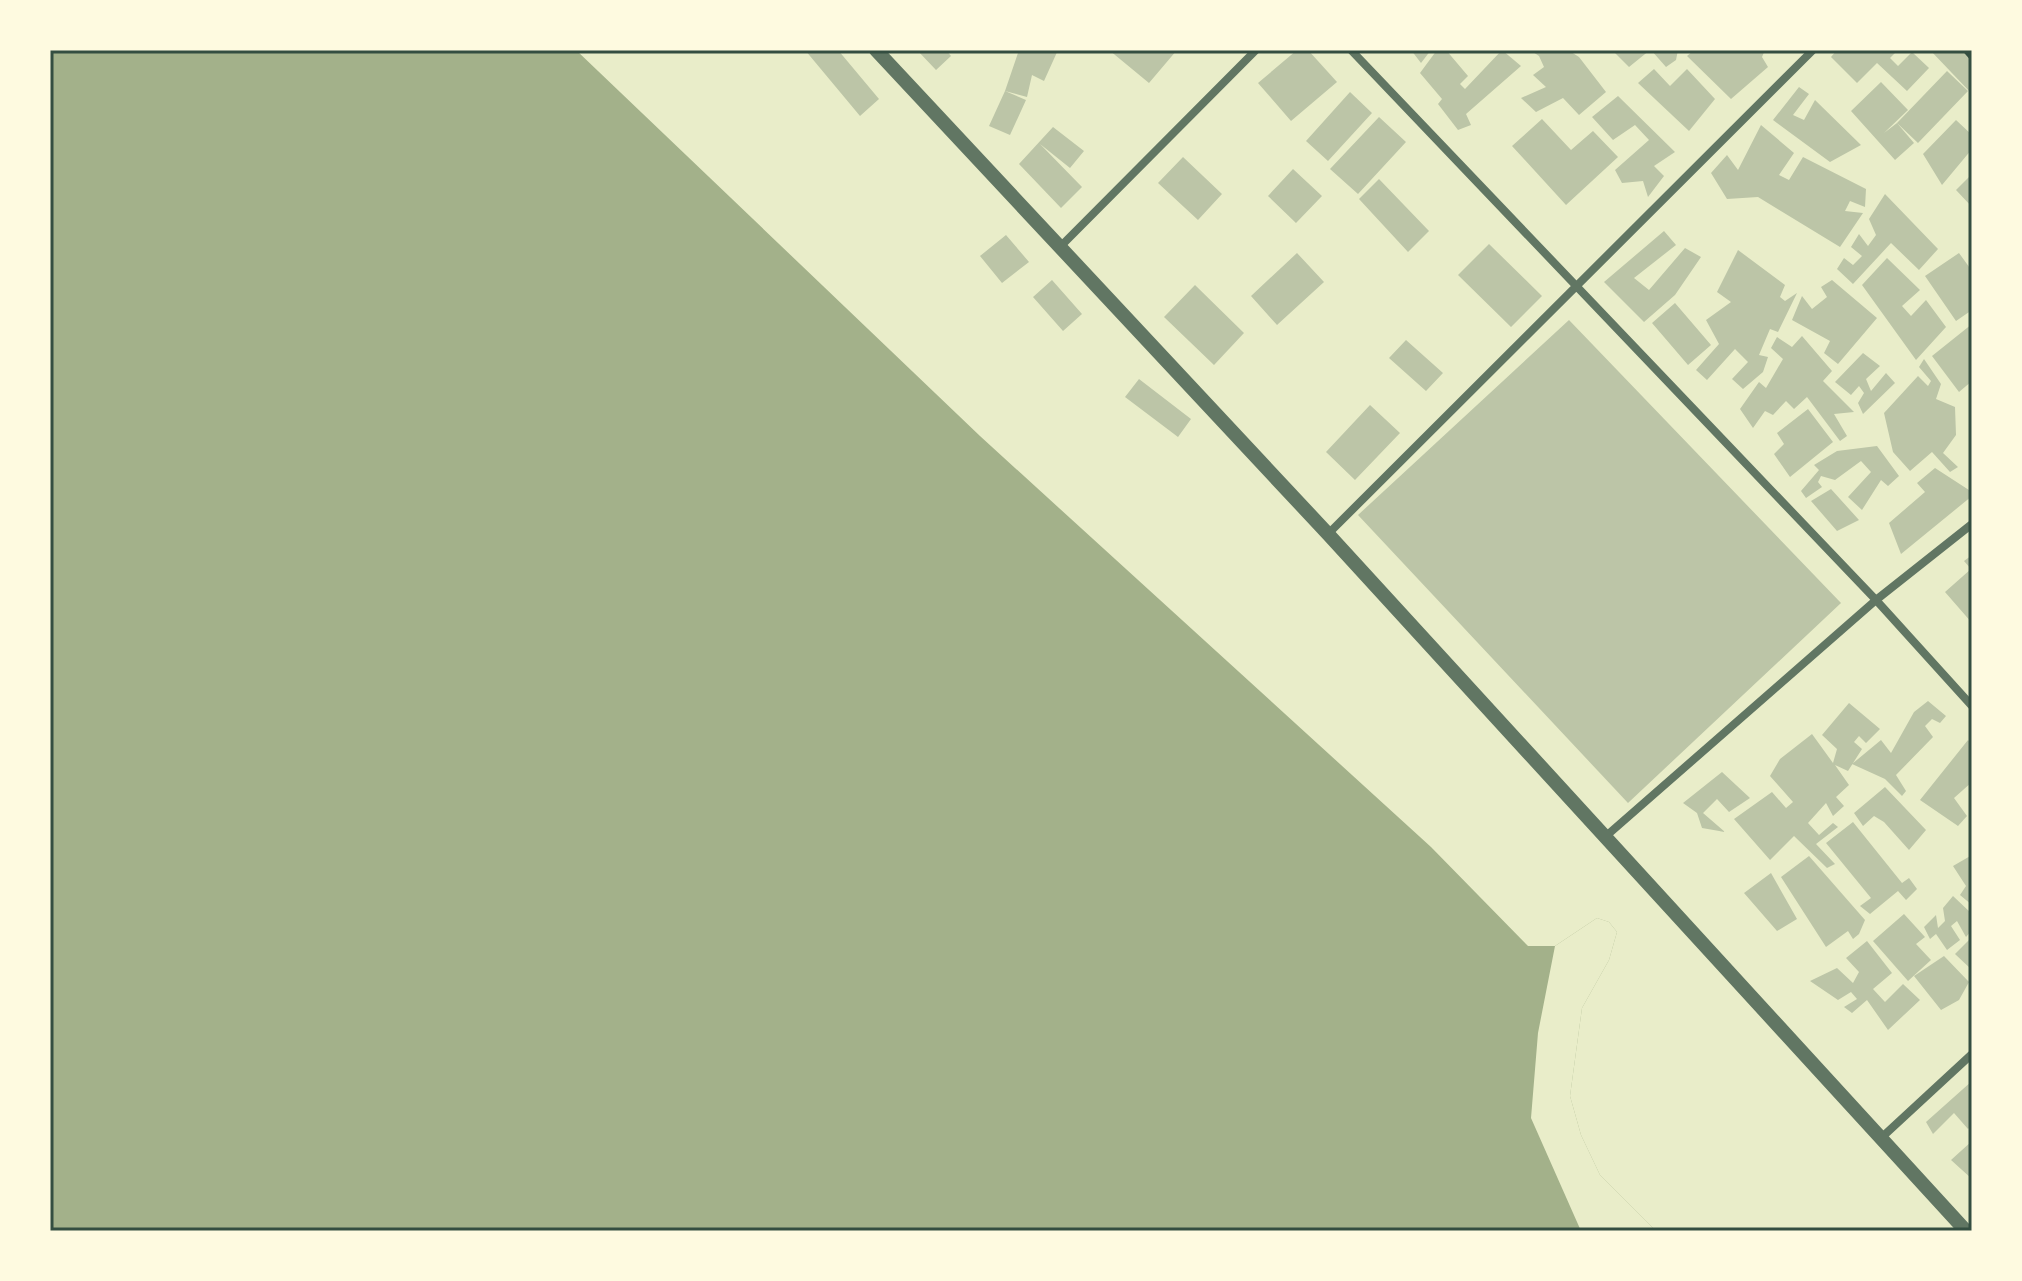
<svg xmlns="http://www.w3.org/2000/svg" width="2022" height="1281" viewBox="0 0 2022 1281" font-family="Helvetica,sans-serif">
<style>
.water{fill:#a3b18a}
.pier{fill:#e9edc9}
.building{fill:#bcc5a7}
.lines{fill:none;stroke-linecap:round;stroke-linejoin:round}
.path{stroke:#344e41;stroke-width:5}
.minor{stroke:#617663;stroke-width:8}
.tertiary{stroke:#617663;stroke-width:14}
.neatline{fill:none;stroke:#344e41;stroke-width:3}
</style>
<rect width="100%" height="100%" fill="#e9edc9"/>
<path class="water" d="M 50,50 L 576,50 L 980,436 L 1431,847 L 1528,946 L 1555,946 L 1597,918 L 1609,922 L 1617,932 L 1609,960 L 1582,1008 L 1570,1096 L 1581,1135 L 1600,1175 L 1656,1231 L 50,1231 Z"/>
<path class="pier" d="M 1597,918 L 1609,922 L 1617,932 L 1609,960 L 1582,1008 L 1570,1096 L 1581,1135 L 1600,1175 L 1656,1231 L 1581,1231 L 1531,1118 L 1538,1033 L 1555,946 Z"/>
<path class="building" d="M 805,50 L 838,50 L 879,99 L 860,116 Z
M 917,50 L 946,50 L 951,56 L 936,70 Z
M 1019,50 L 1058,50 L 1044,81 L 1032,75 L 1027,97 L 1005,91 Z
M 1109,50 L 1177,50 L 1149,83 Z
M 1297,50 L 1308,50 L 1337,82 L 1291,121 L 1258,83 Z
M 1411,50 L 1431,50 L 1421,63 Z
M 1437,50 L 1446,50 L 1468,76 L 1460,84 L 1465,89 L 1502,50 L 1521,66 L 1466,114 L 1471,125 L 1458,130 L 1438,104 L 1442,99 L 1420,73 Z
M 1530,50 L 1568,50 L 1579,57 L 1606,92 L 1579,115 L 1563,98 L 1536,112 L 1521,98 L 1546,87 L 1533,75 L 1544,67 L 1539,56 Z
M 1612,50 L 1650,50 L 1629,67 Z
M 1651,50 L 1678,50 L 1676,60 L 1666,67 Z
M 1694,50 L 1765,50 L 1762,57 L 1768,67 L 1731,99 L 1687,56 Z
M 1837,50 L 1898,50 L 1890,58 L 1898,66 L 1912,52 L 1929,68 L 1907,91 L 1877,63 L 1857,83 L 1831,57 Z
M 1930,50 L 1964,50 L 1972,58 L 1972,94 Z
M 1654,69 L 1670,86 L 1687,69 L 1715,99 L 1689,131 L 1638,83 Z
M 1947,71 L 1968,91 L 1918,143 L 1897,123 Z
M 1881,82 L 1908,110 L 1884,133 L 1897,123 L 1914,143 L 1895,160 L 1851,111 Z
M 1799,87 L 1809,94 L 1793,115 L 1804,120 L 1815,100 L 1861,145 L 1830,162 L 1773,120 Z
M 1005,91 L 1026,100 L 1010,135 L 989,126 Z
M 1350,92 L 1372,113 L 1328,161 L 1306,141 Z
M 1618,96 L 1675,152 L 1654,166 L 1664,176 L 1648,197 L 1643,181 L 1622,183 L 1615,170 L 1649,140 L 1635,125 L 1613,140 L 1592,117 Z
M 1379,117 L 1406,142 L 1358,194 L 1330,169 Z
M 1542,119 L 1571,150 L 1593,131 L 1618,157 L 1566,205 L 1512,146 Z
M 1956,120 L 1972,135 L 1972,149 L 1942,185 L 1923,154 Z
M 1761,125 L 1794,153 L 1779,175 L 1789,180 L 1803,157 L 1866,189 L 1865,207 L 1850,201 L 1845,211 L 1863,213 L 1840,247 L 1758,197 L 1727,199 L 1711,173 L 1727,155 L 1738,170 Z
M 1053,127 L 1084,151 L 1070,168 L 1040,144 L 1082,187 L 1061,208 L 1019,164 Z
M 1183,157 L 1222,194 L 1198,220 L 1158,183 Z
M 1293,169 L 1322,196 L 1296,223 L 1268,196 Z
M 1972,174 L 1972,207 L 1956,190 Z
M 1379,179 L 1429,231 L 1408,252 L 1359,199 Z
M 1885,194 L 1938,249 L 1919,270 L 1891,243 L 1853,284 L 1837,269 L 1844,258 L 1853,265 L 1862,256 L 1851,247 L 1859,234 L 1868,246 L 1876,235 L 1869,219 Z
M 1664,231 L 1676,245 L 1634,278 L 1649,290 L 1685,248 L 1701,257 L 1675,295 L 1644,322 L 1604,282 Z
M 1006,235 L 1029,262 L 1002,283 L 980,256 Z
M 1489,244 L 1542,296 L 1511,327 L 1458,275 Z
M 1738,250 L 1785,285 L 1780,297 L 1785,301 L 1797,293 L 1778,332 L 1770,329 L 1759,355 L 1768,357 L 1763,372 L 1743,389 L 1732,379 L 1748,362 L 1735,349 L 1707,380 L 1696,370 L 1719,344 L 1706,320 L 1731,302 L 1717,292 Z
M 1297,253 L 1324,282 L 1277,325 L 1251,296 Z
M 1959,253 L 1972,271 L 1972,310 L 1956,321 L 1925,276 Z
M 1887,258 L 1920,290 L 1902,306 L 1911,316 L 1926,300 L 1946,327 L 1916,360 L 1862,285 Z
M 1052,280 L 1082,314 L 1063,331 L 1033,297 Z
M 1832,280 L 1877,318 L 1838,364 L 1824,353 L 1830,341 L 1792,320 L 1802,296 L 1812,309 L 1827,297 L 1821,287 Z
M 1195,285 L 1244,333 L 1214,365 L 1164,317 Z
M 1675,303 L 1711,345 L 1688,365 L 1652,323 Z
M 1569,320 L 1841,603 L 1628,803 L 1358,515 Z
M 1972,324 L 1972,381 L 1959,392 L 1932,356 Z
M 1802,336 L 1832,371 L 1823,381 L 1854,412 L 1834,414 L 1847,436 L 1840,441 L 1807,397 L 1794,409 L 1786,401 L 1773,415 L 1765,411 L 1753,428 L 1740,409 L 1759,382 L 1766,388 L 1783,359 L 1771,348 L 1777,337 L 1792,347 Z
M 1406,340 L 1443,373 L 1426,391 L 1389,358 Z
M 1863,353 L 1880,366 L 1866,379 L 1871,391 L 1886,373 L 1895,383 L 1863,414 L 1858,403 L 1864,393 L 1859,386 L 1851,395 L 1835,382 Z
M 1924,359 L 1941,384 L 1936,399 L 1955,407 L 1956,435 L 1943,453 L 1958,467 L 1950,472 L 1932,452 L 1910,471 L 1893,452 L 1884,413 L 1918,376 L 1928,386 L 1931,381 L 1919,367 Z
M 1139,379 L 1191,419 L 1178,437 L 1125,397 Z
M 1370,405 L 1400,433 L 1355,480 L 1326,452 Z
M 1808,409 L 1833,442 L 1790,477 L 1774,454 L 1784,444 L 1777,433 Z
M 1877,446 L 1899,476 L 1888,486 L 1881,480 L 1862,510 L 1848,497 L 1871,472 L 1861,461 L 1835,480 L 1821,476 L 1818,482 L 1822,487 L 1806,498 L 1801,491 L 1819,470 L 1814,465 L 1837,451 Z
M 1935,468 L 1972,492 L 1972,496 L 1901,554 L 1889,523 L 1925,492 L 1917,483 Z
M 1831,489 L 1859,520 L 1837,531 L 1811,501 Z
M 1972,555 L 1972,623 L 1945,592 L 1971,569 L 1964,561 Z
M 1928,701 L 1946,716 L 1940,723 L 1932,719 L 1925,726 L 1933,737 L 1896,775 L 1906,791 L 1902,796 L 1885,779 L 1852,764 L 1881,740 L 1891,753 L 1914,712 Z
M 1849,703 L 1880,729 L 1866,743 L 1859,736 L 1854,742 L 1862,749 L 1848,771 L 1835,765 L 1849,785 L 1836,797 L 1844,806 L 1833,816 L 1826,803 L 1808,823 L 1819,835 L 1833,823 L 1838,827 L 1816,844 L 1835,864 L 1827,868 L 1794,836 L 1770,860 L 1734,819 L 1772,792 L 1786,808 L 1793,802 L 1770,776 L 1780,759 L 1812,734 L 1833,763 L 1837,749 L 1822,735 Z
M 1968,740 L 1972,745 L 1972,782 L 1954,798 L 1967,816 L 1958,826 L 1920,800 Z
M 1722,772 L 1750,798 L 1729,812 L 1717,799 L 1703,813 L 1725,832 L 1702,828 L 1697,813 L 1683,803 Z
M 1885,787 L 1926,830 L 1909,850 L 1884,822 L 1874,816 L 1863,826 L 1854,813 Z
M 1853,822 L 1902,883 L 1909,878 L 1917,889 L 1906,900 L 1898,891 L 1870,914 L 1860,906 L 1871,898 L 1826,843 Z
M 1972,855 L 1972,905 L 1960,895 L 1966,886 L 1953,866 Z
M 1809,856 L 1865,920 L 1859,934 L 1853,939 L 1848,931 L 1826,947 L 1781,877 Z
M 1771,873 L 1797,919 L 1777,931 L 1744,893 Z
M 1953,896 L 1972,914 L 1972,930 L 1966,937 L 1957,921 L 1951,926 L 1960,940 L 1947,950 L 1936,934 L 1930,939 L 1924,927 L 1936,915 L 1938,928 L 1945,921 L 1943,908 Z
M 1904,914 L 1925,937 L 1916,944 L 1931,960 L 1908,981 L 1873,941 Z
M 1972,937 L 1972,970 L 1955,954 Z
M 1867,941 L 1892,973 L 1873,989 L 1885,1002 L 1903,984 L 1920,1000 L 1888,1030 L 1867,1000 L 1852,1013 L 1844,1007 L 1857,999 L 1851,992 L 1838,1000 L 1810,981 L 1837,968 L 1853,983 L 1859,972 L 1846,958 Z
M 1944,956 L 1969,982 L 1959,1000 L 1941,1010 L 1914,976 Z
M 1972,1081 L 1972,1125 L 1968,1129 L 1954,1113 L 1933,1134 L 1926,1122 Z
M 1972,1141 L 1972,1179 L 1951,1160 Z"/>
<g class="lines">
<path class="path" d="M 1965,50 L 1972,58"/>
<path class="minor" d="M 1351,50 L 1876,600 L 1972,706
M 1059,248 L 1256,50
M 1328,534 L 1813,50
M 1605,837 L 1876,600 L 1972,524
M 1880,1139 L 1972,1054"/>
<path class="tertiary" d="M 876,50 L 1328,534 L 1966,1231"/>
</g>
<rect width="2022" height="1281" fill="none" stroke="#fefae0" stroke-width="104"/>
<rect x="52" y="52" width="1918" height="1177" class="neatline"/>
</svg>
